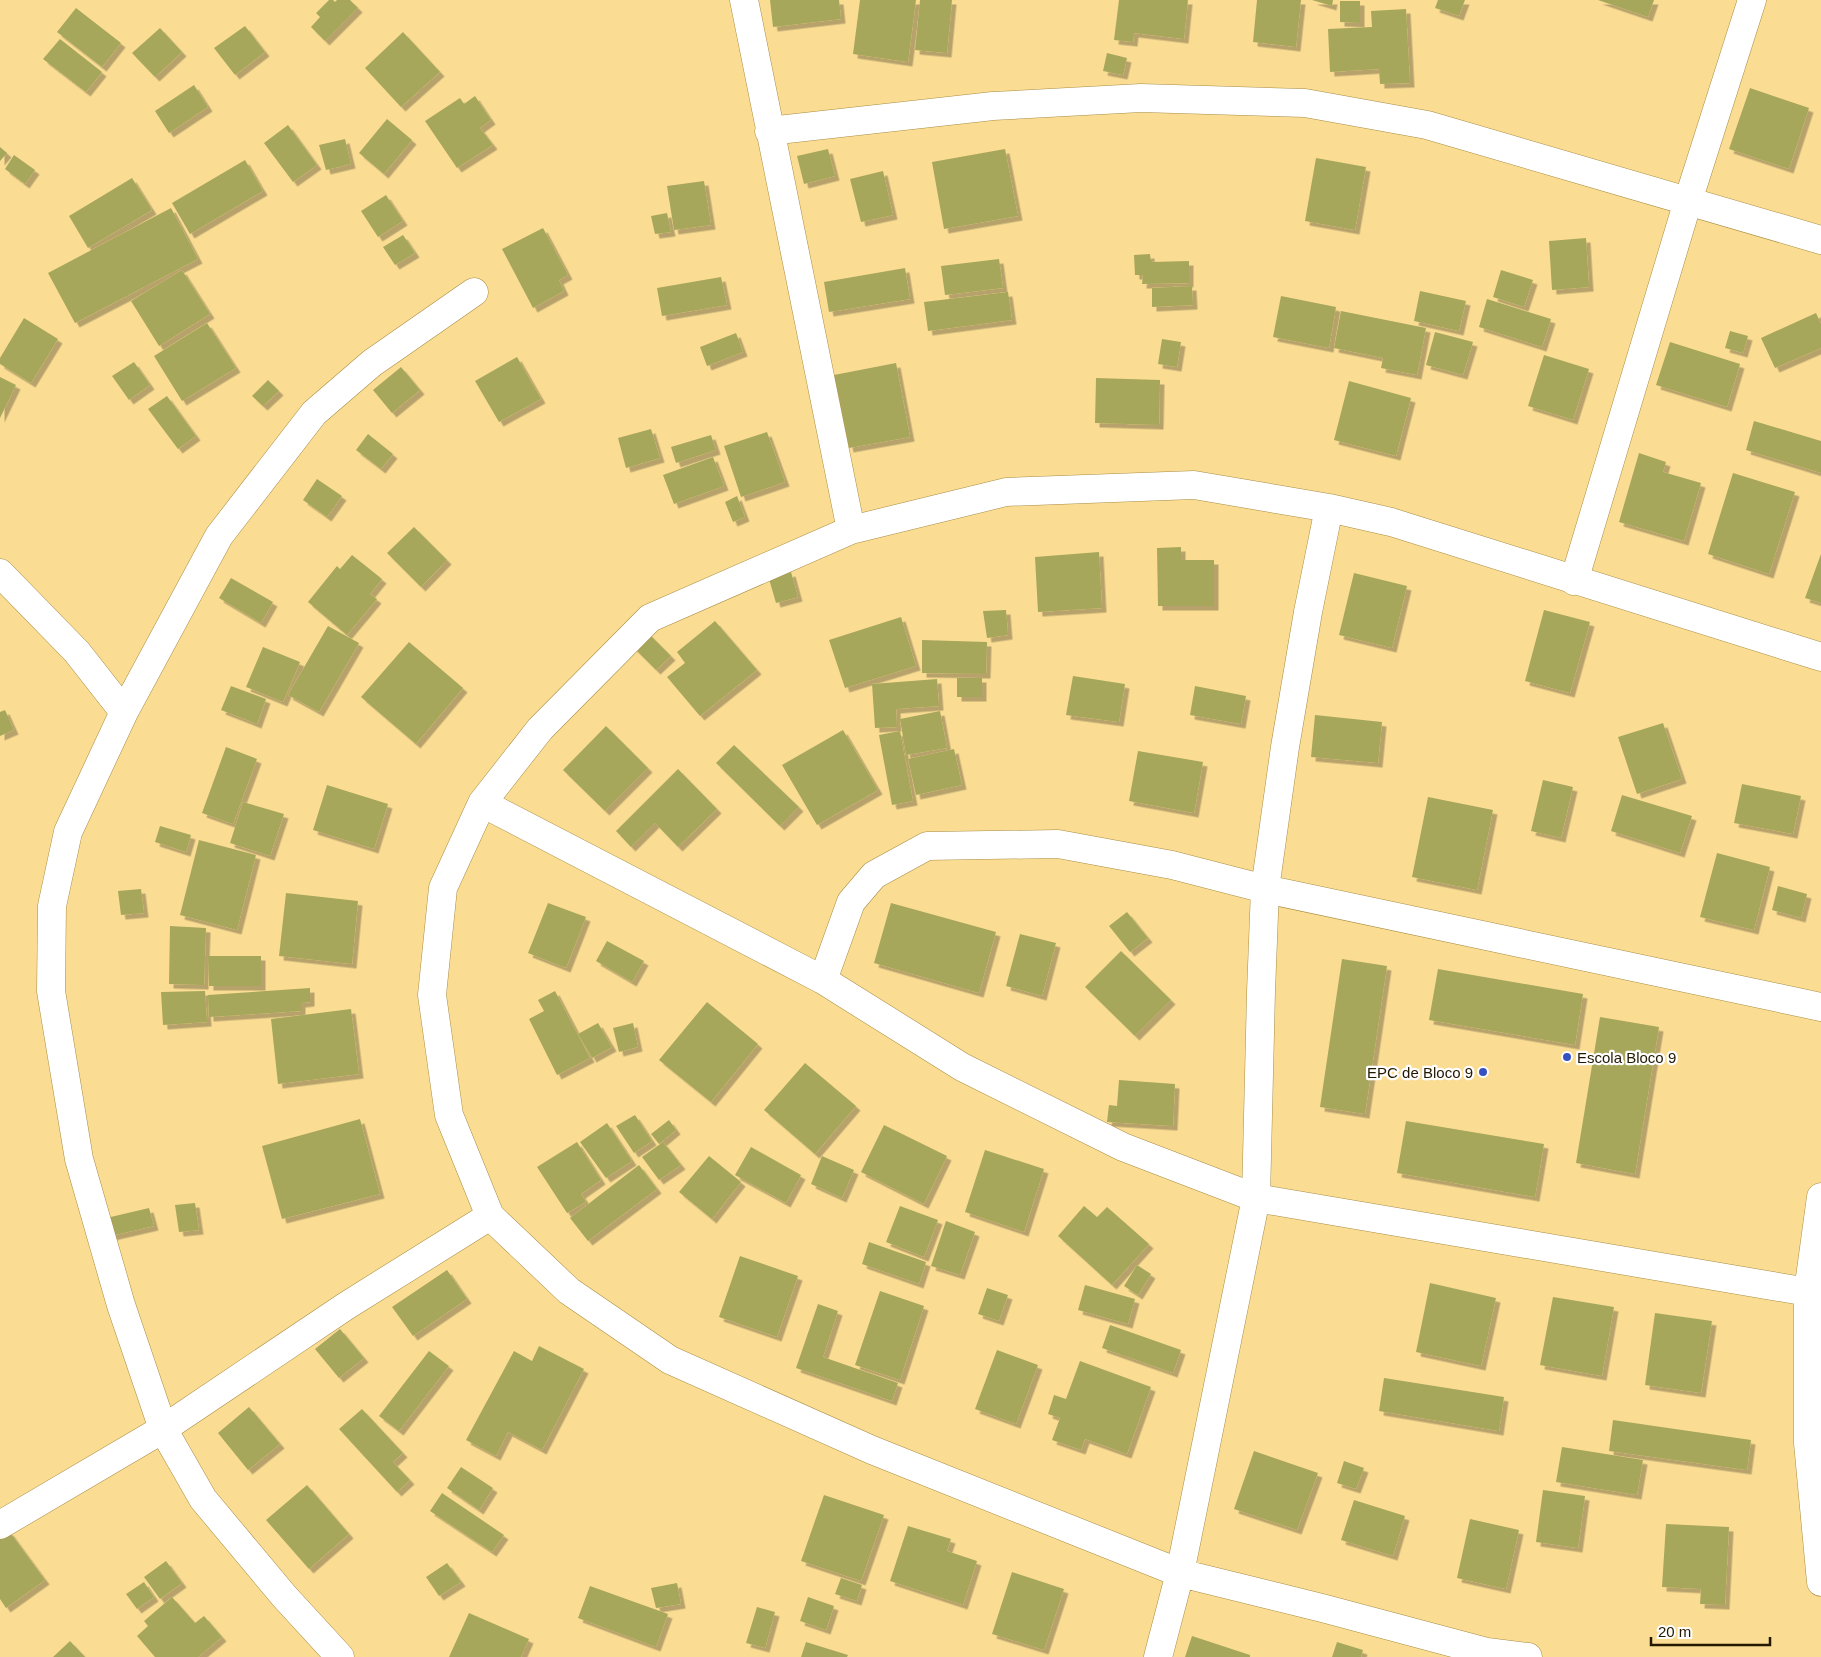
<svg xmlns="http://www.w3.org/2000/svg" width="1821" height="1657" viewBox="0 0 1821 1657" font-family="Helvetica,sans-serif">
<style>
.building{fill:#a7a75c;filter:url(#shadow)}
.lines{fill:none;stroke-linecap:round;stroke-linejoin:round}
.street-casing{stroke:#a98d44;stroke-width:29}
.street{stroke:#fff;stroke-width:28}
.poi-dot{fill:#3751c3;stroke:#fff;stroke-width:2}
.labels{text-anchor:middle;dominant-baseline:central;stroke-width:4.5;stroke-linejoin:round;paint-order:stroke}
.poi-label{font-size:15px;fill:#231800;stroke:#fff;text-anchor:start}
</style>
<defs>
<filter id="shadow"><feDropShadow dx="4.5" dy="4.5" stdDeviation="0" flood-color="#0004"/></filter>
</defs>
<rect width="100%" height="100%" fill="#fadd93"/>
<path class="building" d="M 329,0 L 333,0 L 335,2 L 337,0 L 350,0 L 358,8 L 325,41 L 311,27 L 320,17 L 316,13 Z
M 770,0 L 839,0 L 841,19 L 773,27 Z
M 860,0 L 916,0 L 908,62 L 853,54 Z
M 920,0 L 952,0 L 947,53 L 915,50 Z
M 1119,0 L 1188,0 L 1184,39 L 1134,33 L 1133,42 L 1114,40 Z
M 1257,0 L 1301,0 L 1296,47 L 1253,42 Z
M 1312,0 L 1333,0 L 1332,6 Z
M 1438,0 L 1465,0 L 1459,16 L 1435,8 Z
M 1598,0 L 1654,0 L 1648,17 Z
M 1340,1 L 1360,1 L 1360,23 L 1340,22 Z
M 76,8 L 121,43 L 102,67 L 57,32 Z
M 1406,9 L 1410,83 L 1380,84 L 1379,69 L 1330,72 L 1328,29 L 1372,27 L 1371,11 Z
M 245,26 L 265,52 L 235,75 L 214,48 Z
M 160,28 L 182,52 L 155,77 L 132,53 Z
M 403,32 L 440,72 L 401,107 L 365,68 Z
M 60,39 L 102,72 L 86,92 L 43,59 Z
M 1107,53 L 1127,58 L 1123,75 L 1103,71 Z
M 194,85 L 208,107 L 169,133 L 155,111 Z
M 1750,88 L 1809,108 L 1789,169 L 1729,149 Z
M 475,96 L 491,120 L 480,128 L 493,145 L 457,168 L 425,121 L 460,98 L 464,104 Z
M 387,119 L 412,140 L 384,174 L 359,153 Z
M 288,125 L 317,165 L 293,182 L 264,143 Z
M 345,139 L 351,164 L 326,170 L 319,145 Z
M 0,147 L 7,153 L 0,161 Z
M 828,149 L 835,176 L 804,184 L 797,156 Z
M 1005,149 L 1018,216 L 944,229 L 932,162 Z
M 14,155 L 35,170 L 25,184 L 5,169 Z
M 1316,158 L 1366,167 L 1355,230 L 1305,221 Z
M 245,160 L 263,191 L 190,234 L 172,203 Z
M 883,171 L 893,215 L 861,222 L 850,179 Z
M 132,178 L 152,210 L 88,248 L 69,216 Z
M 704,181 L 711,225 L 674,230 L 667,186 Z
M 386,195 L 403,221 L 378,237 L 361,211 Z
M 171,208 L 198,259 L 75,323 L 48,273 Z
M 667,213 L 671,232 L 655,234 L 651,216 Z
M 543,228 L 568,275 L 559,280 L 564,291 L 533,308 L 502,249 Z
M 403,235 L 415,253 L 395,265 L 383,247 Z
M 1586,238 L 1589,287 L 1552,290 L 1549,241 Z
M 1150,254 L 1151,262 L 1189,261 L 1189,283 L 1142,284 L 1143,275 L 1135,275 L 1134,255 Z
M 999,259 L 1003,288 L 945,295 L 941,266 Z
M 905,268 L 910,299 L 829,312 L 824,282 Z
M 182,270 L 210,314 L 159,346 L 131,301 Z
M 1501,270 L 1533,280 L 1524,307 L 1493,297 Z
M 721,277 L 727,305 L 662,316 L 657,288 Z
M 1192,286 L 1193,305 L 1152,307 L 1152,288 Z
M 1420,291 L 1466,301 L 1459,331 L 1414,321 Z
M 1008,292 L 1012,320 L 928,331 L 924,302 Z
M 1281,296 L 1336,307 L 1329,348 L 1273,337 Z
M 1487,299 L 1551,319 L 1542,347 L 1479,327 Z
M 1341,311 L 1426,328 L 1417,375 L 1381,368 L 1383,358 L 1334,348 Z
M 1816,313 L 1821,324 L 1821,348 L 1775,368 L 1761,338 Z
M 24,318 L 58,339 L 31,383 L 0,364 L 0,358 Z
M 207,323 L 236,368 L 182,401 L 154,356 Z
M 1730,331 L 1748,336 L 1743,353 L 1725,348 Z
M 1435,332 L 1473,342 L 1463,375 L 1426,365 Z
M 736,333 L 743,352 L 707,366 L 700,347 Z
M 1162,339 L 1181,342 L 1177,367 L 1158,364 Z
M 1670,342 L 1740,364 L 1727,407 L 1656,385 Z
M 1544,355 L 1589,369 L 1573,420 L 1528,406 Z
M 517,357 L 541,399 L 499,422 L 475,381 Z
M 134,362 L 150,385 L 129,400 L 112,376 Z
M 896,363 L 910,437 L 849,448 L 834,375 Z
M 401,367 L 420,390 L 392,413 L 373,390 Z
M 0,377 L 16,385 L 0,418 Z
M 1096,378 L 1160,380 L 1159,425 L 1095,423 Z
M 268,380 L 279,391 L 263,406 L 252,396 Z
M 1349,381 L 1411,398 L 1396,456 L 1334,440 Z
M 167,396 L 196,436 L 178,449 L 148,409 Z
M 1754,421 L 1821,441 L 1821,473 L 1746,450 Z
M 651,429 L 660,458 L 626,468 L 618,438 Z
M 767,432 L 785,482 L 741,497 L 724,446 Z
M 368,434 L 393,454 L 381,469 L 356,450 Z
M 711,435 L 716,450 L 676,463 L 671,447 Z
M 1639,453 L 1666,462 L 1663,472 L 1701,483 L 1684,541 L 1619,522 Z
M 713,457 L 724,486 L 674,504 L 663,475 Z
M 1733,473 L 1795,492 L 1769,574 L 1708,554 Z
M 317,479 L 342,496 L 327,517 L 303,500 Z
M 737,496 L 745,517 L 733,522 L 725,502 Z
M 414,527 L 447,560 L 421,587 L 387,553 Z
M 1181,547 L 1181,560 L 1214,560 L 1214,606 L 1158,606 L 1157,548 Z
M 1099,552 L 1102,608 L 1038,612 L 1035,557 Z
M 1821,554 L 1821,603 L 1805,598 Z
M 352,555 L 382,579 L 370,594 L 377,599 L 347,635 L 308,602 L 337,566 L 340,569 Z
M 791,572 L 798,597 L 776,603 L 769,579 Z
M 1354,573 L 1407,586 L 1392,648 L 1339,635 Z
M 231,578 L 273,602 L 261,623 L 219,598 Z
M 1006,610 L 1008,635 L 987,638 L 983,611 Z
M 1544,610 L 1590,622 L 1570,693 L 1525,681 Z
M 901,617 L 916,666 L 845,688 L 829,640 Z
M 715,621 L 757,670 L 700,716 L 667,677 L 685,663 L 677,652 Z
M 328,626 L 359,643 L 319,712 L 288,695 Z
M 647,632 L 671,656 L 656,670 L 632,646 Z
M 922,640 L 987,642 L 986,674 L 922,673 Z
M 409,642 L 463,688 L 416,744 L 361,697 Z
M 263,647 L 300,662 L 283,702 L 246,687 Z
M 1073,676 L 1125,684 L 1119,722 L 1066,715 Z
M 957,678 L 982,678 L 982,697 L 957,697 Z
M 937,679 L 939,706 L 896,709 L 897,727 L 875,728 L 872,684 Z
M 231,686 L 266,699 L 257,724 L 221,710 Z
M 1195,686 L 1246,696 L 1241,724 L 1190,715 Z
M 5,710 L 14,730 L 0,736 L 0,712 Z
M 940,711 L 947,748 L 906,755 L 900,719 Z
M 1315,715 L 1382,722 L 1378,763 L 1311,757 Z
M 1663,723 L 1682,779 L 1637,794 L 1618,737 Z
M 606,726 L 648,768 L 605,811 L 563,770 Z
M 843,730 L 878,790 L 817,825 L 782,765 Z
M 900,731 L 913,801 L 892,805 L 879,735 Z
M 734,745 L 799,807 L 780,826 L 716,763 Z
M 226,747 L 257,759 L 233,824 L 202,813 Z
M 954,749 L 962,785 L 916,795 L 908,759 Z
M 1138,751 L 1203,762 L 1194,813 L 1129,801 Z
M 678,769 L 717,809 L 678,847 L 655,823 L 631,847 L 616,831 Z
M 1543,780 L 1573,787 L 1561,838 L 1531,831 Z
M 1742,784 L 1801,796 L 1793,834 L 1734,823 Z
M 327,785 L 388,804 L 374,849 L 313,830 Z
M 1622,795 L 1692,816 L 1680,853 L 1611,831 Z
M 1428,797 L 1493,810 L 1477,890 L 1412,877 Z
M 243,802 L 284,814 L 270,856 L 230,843 Z
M 160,826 L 191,835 L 186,852 L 155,842 Z
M 199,840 L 256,855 L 237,930 L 180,915 Z
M 1717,853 L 1770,867 L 1754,930 L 1700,917 Z
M 1778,886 L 1807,894 L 1801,918 L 1772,910 Z
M 141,889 L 144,913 L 121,915 L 118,891 Z
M 286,893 L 358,901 L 352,964 L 279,956 Z
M 548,903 L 586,917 L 566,968 L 528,953 Z
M 891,903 L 996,932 L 979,993 L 874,963 Z
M 1127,912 L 1148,938 L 1130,952 L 1109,926 Z
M 170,926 L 206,928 L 204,985 L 169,984 Z
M 1020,934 L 1056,943 L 1042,996 L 1006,986 Z
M 607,941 L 644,961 L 632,982 L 596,961 Z
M 1121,951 L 1171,1000 L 1135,1036 L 1085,987 Z
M 208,956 L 261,956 L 261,986 L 209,986 Z
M 1342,959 L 1387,966 L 1365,1114 L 1320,1107 Z
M 1438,969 L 1583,994 L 1575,1045 L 1429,1020 Z
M 310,988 L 310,1002 L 301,1003 L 301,1011 L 209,1017 L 208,995 Z
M 205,991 L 207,1022 L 163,1025 L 161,992 Z
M 555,991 L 590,1058 L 557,1075 L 529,1019 L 544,1011 L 538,1000 Z
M 707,1002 L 758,1044 L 711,1102 L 659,1060 Z
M 351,1009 L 359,1074 L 278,1084 L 271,1019 Z
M 1600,1017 L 1659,1027 L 1635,1174 L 1576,1163 Z
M 598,1023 L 612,1047 L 592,1058 L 578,1034 Z
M 633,1023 L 638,1047 L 619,1052 L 613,1028 Z
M 805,1063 L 856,1106 L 815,1154 L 764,1110 Z
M 1119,1080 L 1175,1084 L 1173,1126 L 1107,1122 L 1109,1105 L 1117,1106 Z
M 635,1115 L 652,1141 L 634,1153 L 616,1126 Z
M 360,1119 L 380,1194 L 282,1219 L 262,1146 Z
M 669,1120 L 676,1130 L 659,1144 L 651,1134 Z
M 1406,1121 L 1544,1144 L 1535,1197 L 1397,1173 Z
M 607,1123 L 632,1161 L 606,1178 L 580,1142 Z
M 884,1125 L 947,1156 L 924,1204 L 861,1172 Z
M 577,1142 L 601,1180 L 581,1194 L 586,1202 L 567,1213 L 537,1167 Z
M 663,1142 L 681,1165 L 659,1180 L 642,1157 Z
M 751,1147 L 801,1175 L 786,1203 L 735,1175 Z
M 985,1150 L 1044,1169 L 1024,1232 L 965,1212 Z
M 709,1156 L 741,1182 L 712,1219 L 679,1192 Z
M 822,1156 L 854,1170 L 842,1198 L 811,1184 Z
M 639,1165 L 657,1189 L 588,1241 L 570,1218 Z
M 195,1203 L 199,1230 L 179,1232 L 175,1205 Z
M 900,1206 L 938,1220 L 924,1257 L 886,1242 Z
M 1084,1206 L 1097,1217 L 1107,1207 L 1149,1244 L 1112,1285 L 1058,1236 Z
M 149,1208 L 154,1226 L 102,1238 L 98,1220 Z
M 946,1221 L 975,1232 L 960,1275 L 931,1266 Z
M 869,1242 L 926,1262 L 919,1284 L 862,1264 Z
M 740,1256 L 798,1276 L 777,1337 L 719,1317 Z
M 1137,1265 L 1151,1274 L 1138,1295 L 1124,1286 Z
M 447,1270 L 467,1299 L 413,1336 L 392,1307 Z
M 1430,1283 L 1496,1298 L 1481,1366 L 1416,1352 Z
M 1085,1285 L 1135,1299 L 1128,1324 L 1078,1310 Z
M 987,1288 L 1008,1295 L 999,1321 L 978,1314 Z
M 880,1291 L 924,1306 L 900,1380 L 855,1365 Z
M 1553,1297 L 1614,1307 L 1602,1376 L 1540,1365 Z
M 818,1304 L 838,1311 L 823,1357 L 898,1383 L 892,1401 L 796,1368 Z
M 1655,1313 L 1712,1321 L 1701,1393 L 1645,1385 Z
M 1110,1325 L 1181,1350 L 1173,1373 L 1102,1348 Z
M 340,1329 L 364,1358 L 339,1378 L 315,1349 Z
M 539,1346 L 584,1369 L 542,1450 L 508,1432 L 496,1456 L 466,1440 L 514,1351 L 532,1361 Z
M 997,1350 L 1038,1365 L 1016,1424 L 975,1409 Z
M 429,1351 L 449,1366 L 399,1431 L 379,1416 Z
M 1080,1361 L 1151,1387 L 1127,1454 L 1085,1439 L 1081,1450 L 1052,1440 L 1060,1418 L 1048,1414 L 1054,1395 L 1066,1399 Z
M 1384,1378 L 1504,1397 L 1499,1431 L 1379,1411 Z
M 249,1407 L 280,1444 L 248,1470 L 218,1433 Z
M 362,1409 L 403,1453 L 393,1462 L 410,1480 L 397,1492 L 339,1429 Z
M 1613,1420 L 1751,1440 L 1747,1470 L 1609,1451 Z
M 1562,1447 L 1643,1460 L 1637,1495 L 1556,1482 Z
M 1254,1451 L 1318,1473 L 1297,1530 L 1234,1509 Z
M 1344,1461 L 1364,1468 L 1356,1489 L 1337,1483 Z
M 461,1467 L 493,1488 L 479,1510 L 447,1488 Z
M 307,1485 L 349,1534 L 309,1569 L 266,1520 Z
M 1543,1490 L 1585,1496 L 1578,1548 L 1536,1542 Z
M 442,1493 L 504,1535 L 492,1552 L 430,1511 Z
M 824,1495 L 884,1515 L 861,1581 L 801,1561 Z
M 1354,1500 L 1405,1516 L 1393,1556 L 1341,1540 Z
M 1470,1519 L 1519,1530 L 1506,1589 L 1457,1578 Z
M 1666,1524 L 1729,1527 L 1725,1605 L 1700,1604 L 1701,1589 L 1662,1587 Z
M 908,1526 L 951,1539 L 947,1551 L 977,1561 L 963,1605 L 890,1581 Z
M 9,1531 L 45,1580 L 6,1608 L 0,1599 L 0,1537 Z
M 166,1561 L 182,1583 L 160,1599 L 144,1577 Z
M 447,1563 L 461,1582 L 439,1596 L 426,1577 Z
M 1012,1572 L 1064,1589 L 1044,1650 L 992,1634 Z
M 841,1578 L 862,1585 L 857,1601 L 835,1594 Z
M 144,1582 L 154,1597 L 137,1609 L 126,1594 Z
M 677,1583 L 681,1604 L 656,1608 L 651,1588 Z
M 590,1586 L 668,1614 L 656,1647 L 578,1618 Z
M 172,1597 L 195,1623 L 204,1616 L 222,1637 L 198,1657 L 155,1657 L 137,1636 L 148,1626 L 144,1621 Z
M 808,1597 L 834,1606 L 826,1630 L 800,1621 Z
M 757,1607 L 775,1612 L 765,1648 L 746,1643 Z
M 469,1613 L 529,1639 L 521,1657 L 449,1657 Z
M 1192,1636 L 1250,1655 L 1250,1657 L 1185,1657 Z
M 70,1641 L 85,1657 L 53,1657 Z
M 806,1642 L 848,1655 L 847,1657 L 801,1657 Z
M 1337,1642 L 1363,1650 L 1361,1657 L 1332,1657 Z"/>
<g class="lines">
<defs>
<path id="street" d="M 744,0 L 851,530
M 769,131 L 993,106 L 1141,98 L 1305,103 L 1427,125 L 1821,240
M 1329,508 L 1194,485 L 1006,492 L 851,530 L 650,618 L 540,729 L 482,803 L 443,888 L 432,995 L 449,1115 L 490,1216 L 569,1291 L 670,1360 L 872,1450 L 1180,1573 L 1322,1608 L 1487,1652 L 1528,1657
M 0,573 L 77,652 L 124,712
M 1574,581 L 1688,201 L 1752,0
M 482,803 L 823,980 L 962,1067 L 1123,1147 L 1256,1198 L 1808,1292
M 823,980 L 851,902 L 874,875 L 927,846 L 1058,844 L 1172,865 L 1265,889 L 1821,1007
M 1821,1197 L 1808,1292 L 1808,1443 L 1821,1582
M 0,1525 L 163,1429 L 346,1306 L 490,1216
M 340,1657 L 284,1596 L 203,1499 L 163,1429 L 121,1305 L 79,1159 L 51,991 L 52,906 L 68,832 L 124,712 L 219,536 L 314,413 L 372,363 L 474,292
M 1158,1657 L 1180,1573 L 1256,1198 L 1261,992 L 1265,889 L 1285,747 L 1308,612 L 1329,508 L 1391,522 L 1821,657"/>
</defs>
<use href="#street" class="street-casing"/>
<use href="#street" class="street"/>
</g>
<g class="poi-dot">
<circle cx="1567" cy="1057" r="5"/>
<circle cx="1483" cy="1072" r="5"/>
</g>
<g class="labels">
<g class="poi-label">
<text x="1577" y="1057">Escola Bloco 9</text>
<text x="1473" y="1072" text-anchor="end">EPC de Bloco 9</text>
</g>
</g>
<path d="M1651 1637v8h119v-8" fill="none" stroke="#231800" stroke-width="2.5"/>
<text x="1658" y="1637" font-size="15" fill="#231800" stroke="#ffffff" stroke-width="4" paint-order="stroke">20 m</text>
</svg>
